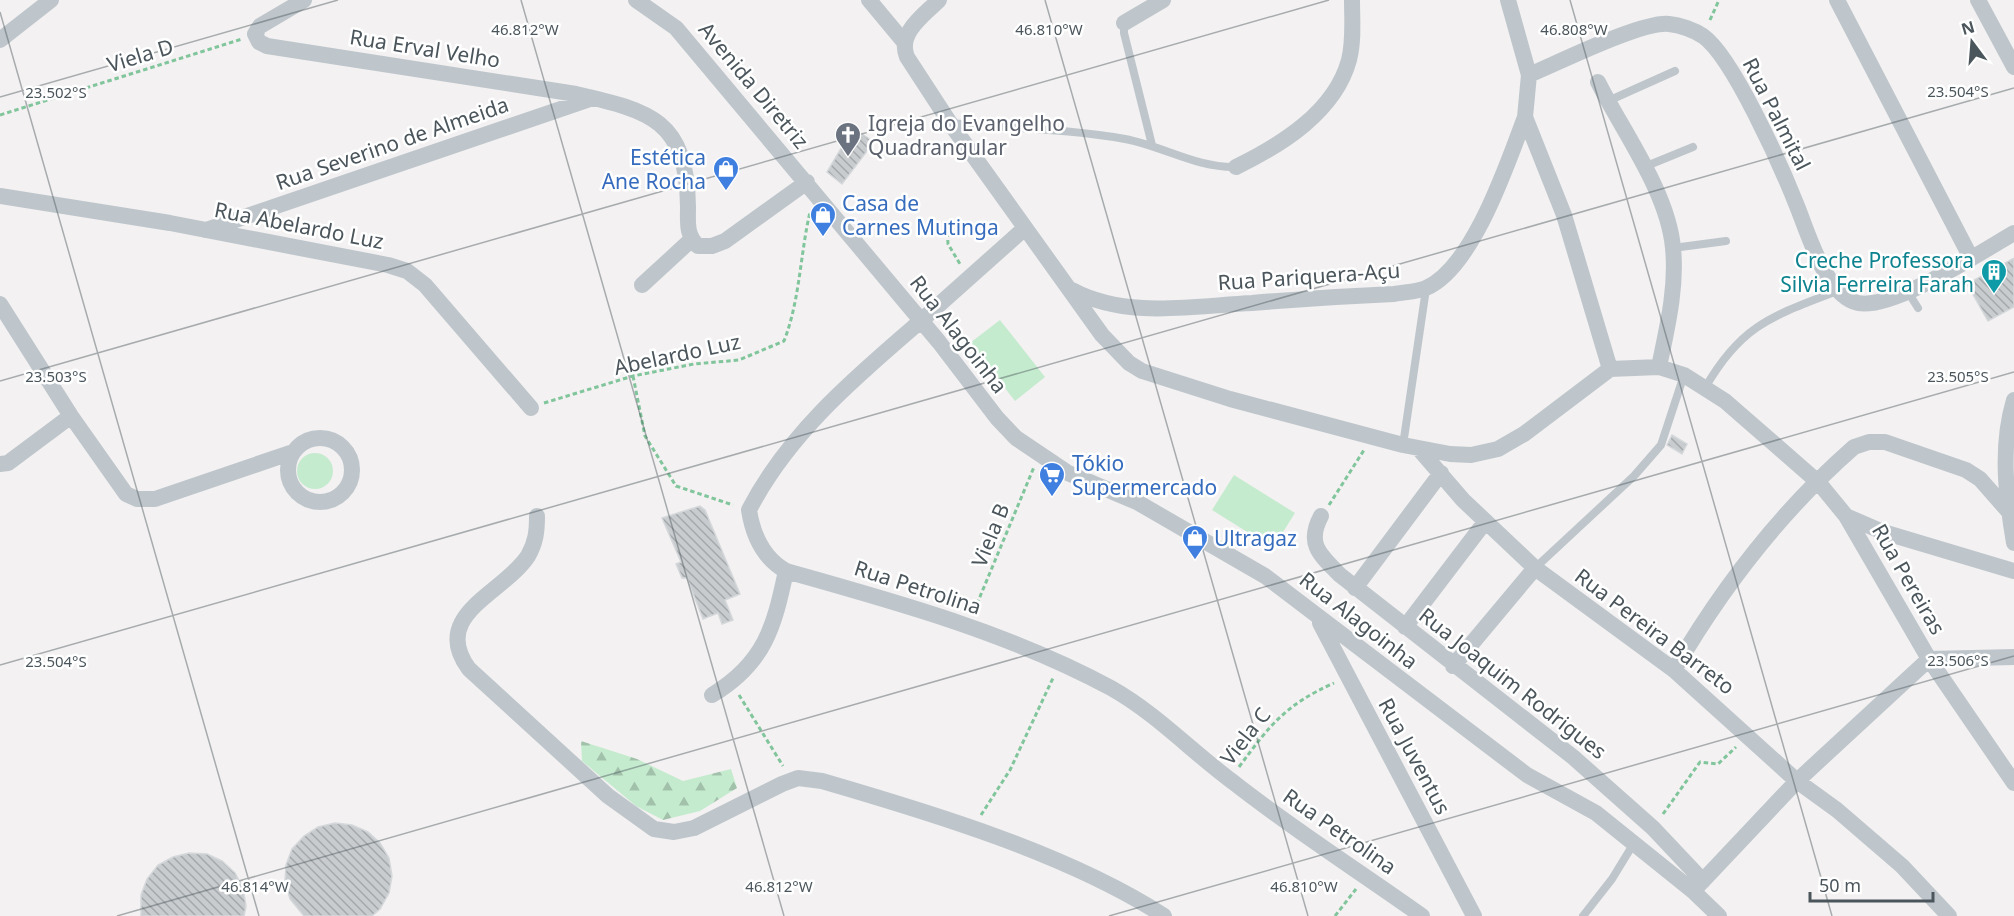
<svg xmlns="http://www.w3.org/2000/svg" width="2014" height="916" viewBox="0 0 2014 916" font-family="'Noto Sans',sans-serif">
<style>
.green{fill:#c5ebcf}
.forest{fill:url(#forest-firs)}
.building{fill:url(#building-back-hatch);stroke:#d5d8db;stroke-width:1.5}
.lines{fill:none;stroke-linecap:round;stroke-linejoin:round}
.path{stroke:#80c59b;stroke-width:3;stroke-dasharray:4.5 3;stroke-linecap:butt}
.service{stroke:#bec6cc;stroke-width:8}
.minor{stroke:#bec6cc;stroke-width:16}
.ticks{fill:none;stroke:#4b565c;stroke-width:1.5;stroke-opacity:0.45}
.labels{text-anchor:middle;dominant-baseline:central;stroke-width:5;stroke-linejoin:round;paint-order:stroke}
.street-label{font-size:21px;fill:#4b565c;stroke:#fff}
.worship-label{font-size:21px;fill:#5b616d;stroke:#fff;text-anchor:start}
.shop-label{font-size:21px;fill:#366cbe;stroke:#fff;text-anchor:start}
.culture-label{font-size:21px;fill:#0d838f;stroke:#fff;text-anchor:end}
.ticks-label{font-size:15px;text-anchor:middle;fill:#4b565c;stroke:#fff;stroke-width:5;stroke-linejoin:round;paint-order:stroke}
</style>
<defs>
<pattern id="forest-firs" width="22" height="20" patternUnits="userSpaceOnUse" patternTransform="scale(1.5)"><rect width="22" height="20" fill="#c5ebcf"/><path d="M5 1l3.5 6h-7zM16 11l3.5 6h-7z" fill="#a2c1ab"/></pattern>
<pattern id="building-back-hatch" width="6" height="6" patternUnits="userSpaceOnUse" patternTransform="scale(1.5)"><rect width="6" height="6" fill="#c8cccf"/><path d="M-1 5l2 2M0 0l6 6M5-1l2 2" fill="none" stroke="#a4a8ab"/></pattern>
</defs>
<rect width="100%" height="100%" fill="#f3f1f1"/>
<path class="green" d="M 1000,320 L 1045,377 L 1015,401 L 970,343 Z
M297 471a18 18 0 1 1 36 0a18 18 0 1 1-36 0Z
M 1234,475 L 1295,513 L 1273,548 L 1212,510 Z"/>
<path class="forest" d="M 581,741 L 637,759 L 683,781 L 731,769 L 737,788 L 700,811 L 663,820 L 636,806 L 582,761 Z"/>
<path class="building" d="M 847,124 L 874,142 L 842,184 L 827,172 L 843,145 L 838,142 Z
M 2014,258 L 2014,307 L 1988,321 L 1967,284 Z
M 1672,435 L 1687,444 L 1682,454 L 1667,445 Z
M 700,506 L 705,510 L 740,594 L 725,600 L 733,620 L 722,624 L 718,613 L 703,619 L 687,578 L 682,578 L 676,564 L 681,562 L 662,518 Z
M 335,823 L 352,825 L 368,832 L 380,843 L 389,858 L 392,876 L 389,893 L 380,909 L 372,916 L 304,916 L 290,899 L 285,882 L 286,865 L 292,849 L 304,836 L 318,827 Z
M 189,853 L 207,854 L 222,861 L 235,873 L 243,888 L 246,906 L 244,916 L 141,916 L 141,895 L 147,879 L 158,865 L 173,857 Z"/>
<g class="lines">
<path class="path" d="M 1710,20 L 1719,0
M 0,115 L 242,39
M 947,225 L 948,244 L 960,264
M 633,376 L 645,436 L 676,486 L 733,505
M 544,403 L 633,376 L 694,364 L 739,360 L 784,341 C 800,300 800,255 810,212
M 1329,505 L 1364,450
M 974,611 L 1034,467
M 739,695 L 783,766
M 1239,767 C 1270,725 1285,705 1334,683
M 1663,814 L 1700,762 L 1718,764 L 1736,747
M 981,815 L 1010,770 L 1053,678
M 1335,916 L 1356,889"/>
<path class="service" d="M 1124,23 L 1124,33 L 1152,145
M 1608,101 L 1675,71
M 950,123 C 1008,128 1068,129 1125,139 C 1163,146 1196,168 1236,167
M 1644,167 L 1693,147
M 1673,248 L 1726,241
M 1908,292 L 1918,308
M 1705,388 C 1741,325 1772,316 1837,291
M 1403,445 L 1426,289
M 1535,568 L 1634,476 L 1661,445 L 1684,375
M 1583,916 L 1612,879 L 1634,843"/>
<path class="minor" d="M 304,0 L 260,26 L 255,34 L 259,42 L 267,46 L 576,94 C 651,111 687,120 688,207 C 688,223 686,235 698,246 L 712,246 L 725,241 L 807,182
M 636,0 L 676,28 L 939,342 L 997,418 L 1016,438 L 1068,473 L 1137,502 L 1265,576 L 1527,775 L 1596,813 L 1693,891 L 1719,916
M 869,0 L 904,42
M 939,0 C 924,15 897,33 907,57 L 950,123 L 1102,335 L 1129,363 L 1142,371 L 1230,399 L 1403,445 L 1450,454 L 1471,455 L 1498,449 L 1524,434 L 1610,369 L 1659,367 L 1684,375 L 1725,401 L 1819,483 L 1846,516 L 1883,532 L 2014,571
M 1508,0 L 1529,75
M 1837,0 L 1971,258
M 1978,0 L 2014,67
M 1124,23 L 1163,0
M 0,40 L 51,0
M 1598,82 C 1623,132 1668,192 1673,248 C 1677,288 1667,328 1659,367
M 1236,167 C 1281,145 1335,112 1349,60 C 1354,41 1352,19 1352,0
M 0,196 L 170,223 L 388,265 L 407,271 L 425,285 L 531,408
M 1025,228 C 991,258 957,289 923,319 C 858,375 789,432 749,510 C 753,536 763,558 786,571 C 897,602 1009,633 1111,688 C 1157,714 1191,751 1233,782 C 1294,830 1359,871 1422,916
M 206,230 L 593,98
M 642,285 L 691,240
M 1072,290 C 1126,319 1193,306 1252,303 C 1300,299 1347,296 1394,294 C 1404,292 1417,292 1426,288 C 1473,268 1508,162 1525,117
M 0,304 L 71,416 L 126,494 L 137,499 L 155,499 L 290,453
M 1610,369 L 1564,215 L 1525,117 L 1529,75 C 1558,63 1642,21 1669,24 C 1680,25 1694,30 1703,36 C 1733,57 1782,168 1797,206 C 1808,233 1826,296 1858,303 C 1893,310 1981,252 2014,233
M 2014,400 C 2000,447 2006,496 2014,543
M288 470a32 32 0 1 1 64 0a32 32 0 1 1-64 0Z
M 1419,449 L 1463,500 L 1535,568 L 1674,670 L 1797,781 L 1837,810 L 1902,866 L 1949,916
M 0,464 L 8,463 L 71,416
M 537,516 C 537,531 536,542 528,556 C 503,594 429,615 469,669 L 608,796 L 654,829 L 674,832 L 694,828 L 782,784 L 798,778 L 822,781 C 932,813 1068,854 1164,916
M 1321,516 C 1306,544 1320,555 1340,575 L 1573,757 L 1653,828 L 1703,881
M 1846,516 L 1929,659 L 2014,783
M 1355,588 L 1441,473
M 1320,623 L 1474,916
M 1405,627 L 1485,522
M 1453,666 L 1535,568
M 1674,670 C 1723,586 1781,511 1854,447 L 1869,442 L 1885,442 L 1966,470 L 1980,479 L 2009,512
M 712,695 C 765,663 774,627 786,571
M 1696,888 L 1797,781 L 1929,659 L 2014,657"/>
</g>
<path class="ticks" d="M 521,0 L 784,916M 1045,0 L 1308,916M 1570,0 L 1832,916M 0,12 L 259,916M 0,97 L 338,0M 0,381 L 1329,0M 0,665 L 2014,88M 117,916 L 2014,372M 1109,916 L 2014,656"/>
<defs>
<symbol id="church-pin" viewBox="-11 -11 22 30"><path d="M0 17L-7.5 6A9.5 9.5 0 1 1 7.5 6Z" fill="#6b7280" stroke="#fff"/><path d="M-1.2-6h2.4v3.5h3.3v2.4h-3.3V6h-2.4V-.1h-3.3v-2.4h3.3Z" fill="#fff"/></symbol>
<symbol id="shop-pin" viewBox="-11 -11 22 30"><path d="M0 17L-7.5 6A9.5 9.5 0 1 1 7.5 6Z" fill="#3f7fe0" stroke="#fff"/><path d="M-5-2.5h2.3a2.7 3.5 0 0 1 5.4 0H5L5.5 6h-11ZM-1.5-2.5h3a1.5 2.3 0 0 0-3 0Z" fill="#fff"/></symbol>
<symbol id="building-pin" viewBox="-11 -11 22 30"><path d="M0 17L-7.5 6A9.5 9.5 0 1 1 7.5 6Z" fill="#0f9aa8" stroke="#fff"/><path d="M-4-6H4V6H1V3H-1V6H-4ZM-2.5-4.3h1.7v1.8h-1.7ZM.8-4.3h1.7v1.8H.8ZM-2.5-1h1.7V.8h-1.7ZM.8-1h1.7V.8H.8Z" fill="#fff"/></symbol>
<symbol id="supermarket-pin" viewBox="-11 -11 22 30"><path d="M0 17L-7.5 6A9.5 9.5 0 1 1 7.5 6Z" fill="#3f7fe0" stroke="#fff"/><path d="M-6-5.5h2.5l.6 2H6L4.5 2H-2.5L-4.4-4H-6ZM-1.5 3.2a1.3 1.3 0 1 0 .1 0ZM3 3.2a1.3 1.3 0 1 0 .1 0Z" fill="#fff"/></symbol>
</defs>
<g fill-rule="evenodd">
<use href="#church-pin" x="833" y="120" width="30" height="40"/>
<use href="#shop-pin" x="711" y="154" width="30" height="40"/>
<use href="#shop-pin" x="808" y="200" width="30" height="40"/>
<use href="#building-pin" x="1979" y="257" width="30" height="40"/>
<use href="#supermarket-pin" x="1037" y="460" width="30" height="40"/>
<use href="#shop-pin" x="1180" y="523" width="30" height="40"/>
</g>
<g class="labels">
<g class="street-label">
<text transform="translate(425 48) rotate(9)">Rua Erval Velho</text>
<text transform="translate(140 55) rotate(-17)">Viela D</text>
<text transform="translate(754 85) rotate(50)">Avenida Diretriz</text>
<text transform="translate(1777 114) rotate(63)">Rua Palmital</text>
<text transform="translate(392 143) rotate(-19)">Rua Severino de Almeida</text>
<text transform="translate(299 225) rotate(11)">Rua Abelardo Luz</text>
<text transform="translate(1309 276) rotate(-4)">Rua Pariquera-Açu</text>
<text transform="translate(959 334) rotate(52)">Rua Alagoinha</text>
<text transform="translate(677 354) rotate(-12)">Abelardo Luz</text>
<text transform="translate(990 535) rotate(-68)">Viela B</text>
<text transform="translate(1909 579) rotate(60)">Rua Pereiras</text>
<text transform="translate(918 587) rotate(18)">Rua Petrolina</text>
<text transform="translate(1359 620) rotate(38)">Rua Alagoinha</text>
<text transform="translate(1655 631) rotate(37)">Rua Pereira Barreto</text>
<text transform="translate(1513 683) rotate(38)">Rua Joaquim Rodrigues</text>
<text transform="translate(1245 736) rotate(-52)">Viela C</text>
<text transform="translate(1415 756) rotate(62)">Rua Juventus</text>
<text transform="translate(1340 831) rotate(35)">Rua Petrolina</text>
</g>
<g class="worship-label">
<text x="868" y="123">Igreja do Evangelho<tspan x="868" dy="24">Quadrangular</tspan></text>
</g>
<g class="shop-label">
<text x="706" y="157" text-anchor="end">Estética<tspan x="706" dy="24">Ane Rocha</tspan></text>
<text x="842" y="203">Casa de<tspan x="842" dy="24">Carnes Mutinga</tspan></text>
<text x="1072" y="463">Tókio<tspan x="1072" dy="24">Supermercado</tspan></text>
<text x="1214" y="538">Ultragaz</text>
</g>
<g class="culture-label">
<text x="1974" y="260">Creche Professora<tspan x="1974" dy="24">Silvia Ferreira Farah</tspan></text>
</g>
</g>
<g class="ticks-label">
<text x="525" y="35">46.812°W</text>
<text x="1049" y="35">46.810°W</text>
<text x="1574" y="35">46.808°W</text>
<text x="1958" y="97">23.504°S</text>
<text x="56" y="98">23.502°S</text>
<text x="1958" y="382">23.505°S</text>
<text x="56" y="382">23.503°S</text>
<text x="1958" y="666">23.506°S</text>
<text x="56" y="667">23.504°S</text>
<text x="255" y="892">46.814°W</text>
<text x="779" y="892">46.812°W</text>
<text x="1304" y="892">46.810°W</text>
</g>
<g transform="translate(1972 42) rotate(344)" stroke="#ffffff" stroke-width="4.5" paint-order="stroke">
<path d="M0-4.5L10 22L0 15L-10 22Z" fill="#4b565c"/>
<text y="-9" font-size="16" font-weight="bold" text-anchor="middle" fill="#4b565c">N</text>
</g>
<path d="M1810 892v9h123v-9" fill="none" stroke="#4b565c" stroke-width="3"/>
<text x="1819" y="892" font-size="18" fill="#4b565c" stroke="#ffffff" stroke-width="4.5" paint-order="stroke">50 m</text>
</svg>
